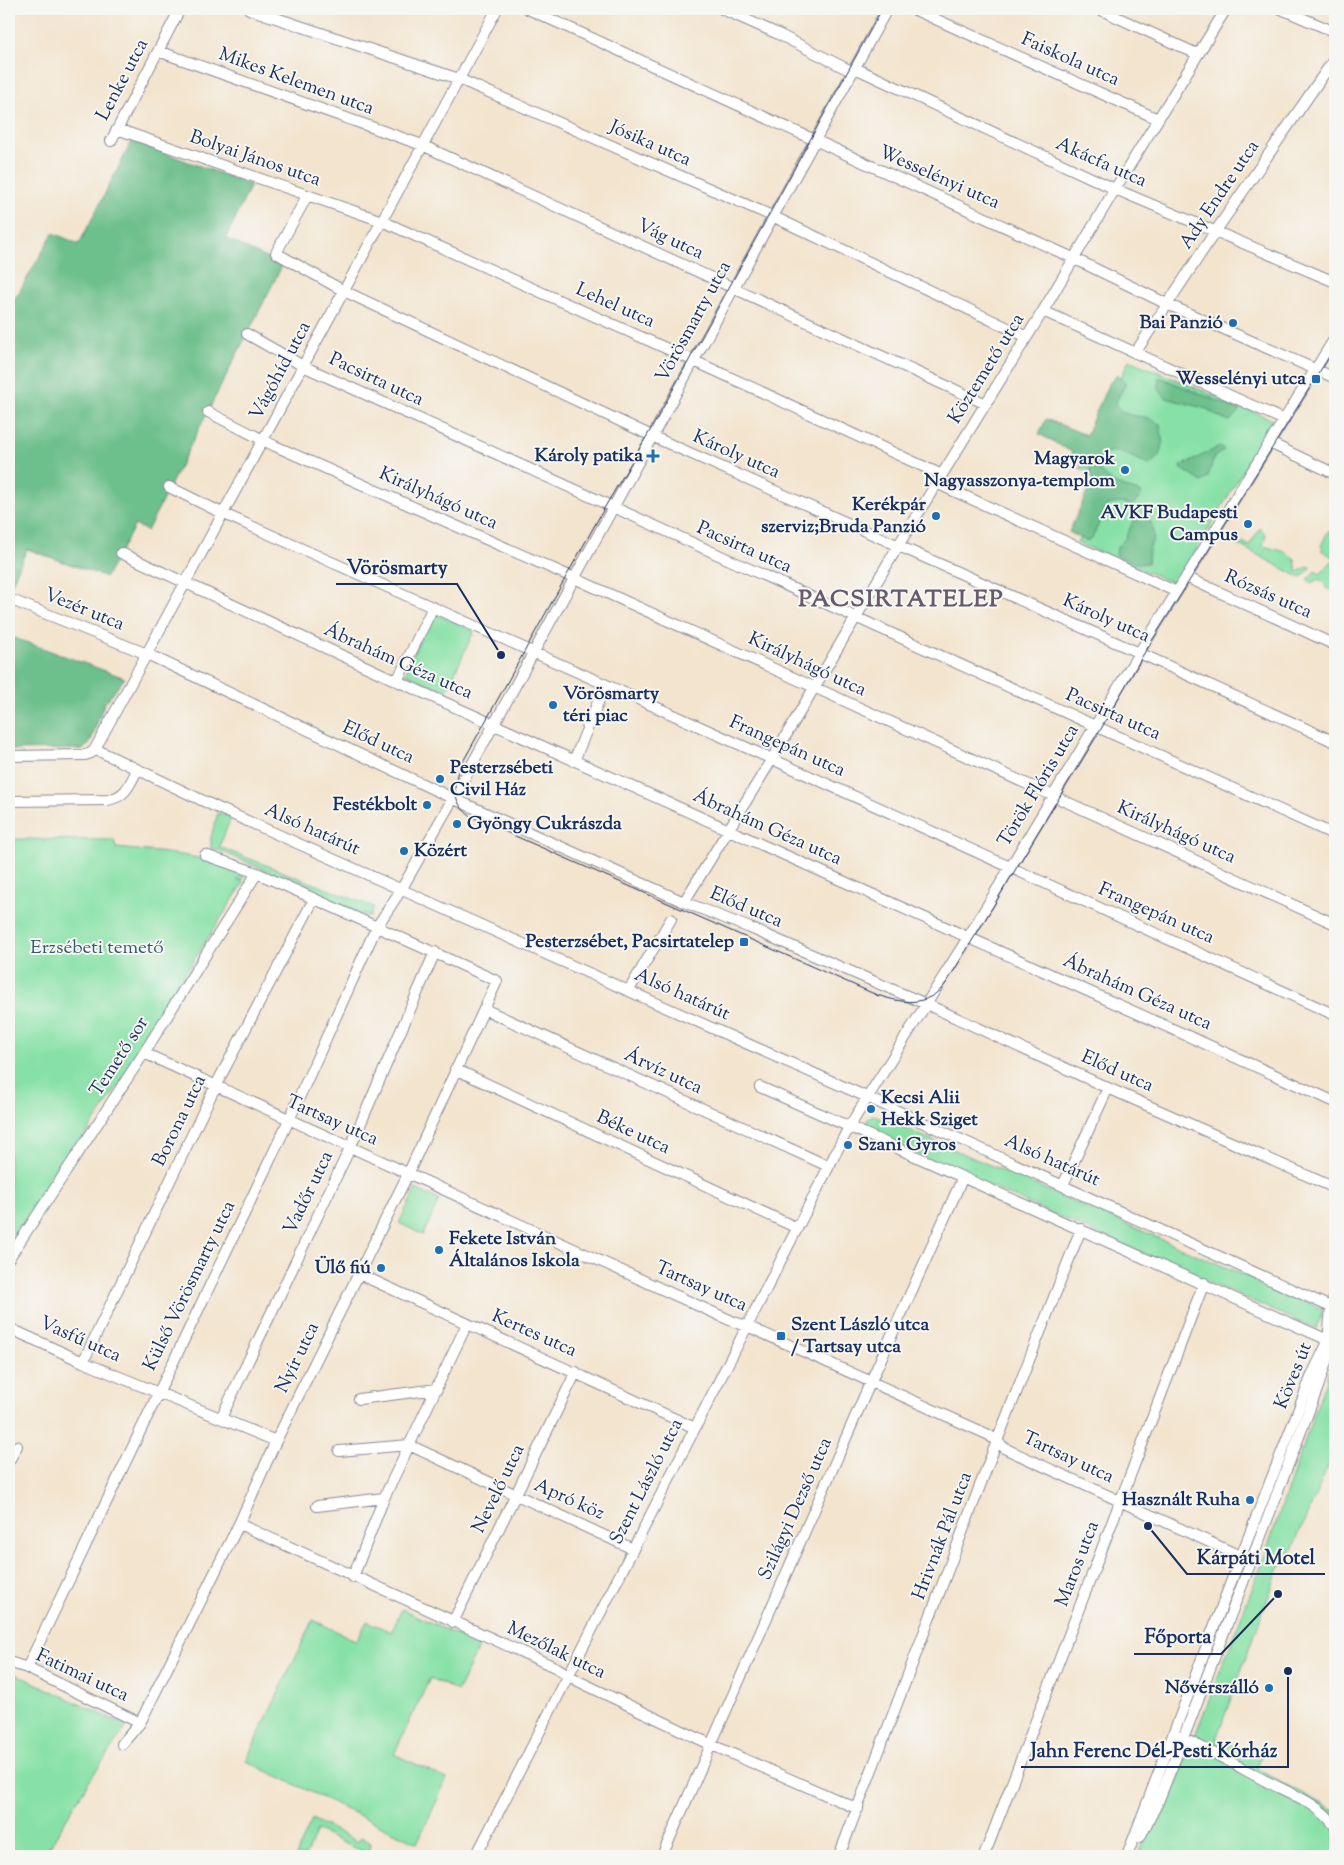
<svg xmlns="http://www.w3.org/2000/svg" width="1344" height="1865" viewBox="0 0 1344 1865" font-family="'Sorts Mill Goudy',serif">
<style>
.green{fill:#87e1a6;stroke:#518882}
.forest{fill:#6dbf8b;stroke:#447774}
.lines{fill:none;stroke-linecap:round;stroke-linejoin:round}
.minor-casing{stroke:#878a96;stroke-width:12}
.minor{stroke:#fff;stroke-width:10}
.tram{stroke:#1b2f5e;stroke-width:1}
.poi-dot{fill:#1f6fb2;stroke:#f6f6f2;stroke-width:2}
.labels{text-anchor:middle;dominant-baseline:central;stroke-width:4;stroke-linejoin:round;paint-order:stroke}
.street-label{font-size:19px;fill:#1b2f5e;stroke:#f6f6f2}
.poi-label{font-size:19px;font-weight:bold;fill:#1b2f5e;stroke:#f6f6f2;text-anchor:end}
.park-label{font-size:19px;fill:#365c70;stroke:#f6f6f2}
.district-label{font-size:24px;font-weight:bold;letter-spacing:1px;fill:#665a6c;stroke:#f6f6f2}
.leader{fill:none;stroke:#1b2f5e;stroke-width:2}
.callout-dot{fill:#1b2f5e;stroke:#f6f6f2;stroke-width:2}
.callout-label{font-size:20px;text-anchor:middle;font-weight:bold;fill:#1b2f5e;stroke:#f6f6f2;stroke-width:4;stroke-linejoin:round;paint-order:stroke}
</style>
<rect width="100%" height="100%" fill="#f6f6f2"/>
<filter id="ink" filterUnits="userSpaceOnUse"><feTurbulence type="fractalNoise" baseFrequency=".02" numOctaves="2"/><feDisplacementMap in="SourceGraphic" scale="10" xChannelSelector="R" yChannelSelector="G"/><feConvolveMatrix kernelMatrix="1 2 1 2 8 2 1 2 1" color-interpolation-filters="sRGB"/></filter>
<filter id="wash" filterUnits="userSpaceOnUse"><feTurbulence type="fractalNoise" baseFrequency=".0096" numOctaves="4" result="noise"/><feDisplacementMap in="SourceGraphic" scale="20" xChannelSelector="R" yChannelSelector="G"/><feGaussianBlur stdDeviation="1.12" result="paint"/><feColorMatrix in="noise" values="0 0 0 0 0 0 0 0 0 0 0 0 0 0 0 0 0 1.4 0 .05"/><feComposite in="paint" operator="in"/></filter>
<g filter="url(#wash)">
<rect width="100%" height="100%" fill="#f3e4ce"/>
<path class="green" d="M 1129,360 L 1273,420 L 1176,584 L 1077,543 L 1106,480 L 1080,468 Z
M 1260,528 L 1266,534 L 1263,546 L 1286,552 L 1295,559 L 1297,572 L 1310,566 L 1311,568 L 1303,576 L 1299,577 L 1235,543 L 1240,545 L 1243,542 L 1249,546 Z
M 1328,531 L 1335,535 L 1335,592 L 1326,588 C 1325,580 1318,577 1312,583 L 1308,580 L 1315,571 L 1320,574 L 1335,558 L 1321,550 L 1323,548 L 1321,546 Z
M 432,612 L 474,631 L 446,692 L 405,673 Z
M 218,812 L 231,818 L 219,847 L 374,907 L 370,917 L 304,890 L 298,884 L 218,850 L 211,849 L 211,837 Z
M 9,839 L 114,840 L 116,848 C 151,852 218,854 244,877 L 242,880 L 237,880 L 244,882 L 156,1019 L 161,1023 L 9,1248 Z
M 874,1115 L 1318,1307 L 1323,1311 L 1316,1329 L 865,1132 L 864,1127 L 868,1119 Z
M 416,1189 L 439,1200 L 423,1235 L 399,1223 Z
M 1335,1354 L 1335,1450 L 1287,1562 L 1279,1568 L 1216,1739 L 1261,1756 L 1257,1769 L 1335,1811 L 1335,1856 L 1138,1856 L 1141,1847 L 1166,1810 L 1261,1566 Z
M 402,1609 L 479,1646 L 458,1691 L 430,1678 L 394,1754 L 447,1779 L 417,1843 L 246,1761 L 313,1620 L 357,1641 L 367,1621 L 391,1632 Z
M 9,1671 L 127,1726 L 89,1781 L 44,1856 L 9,1856 Z
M 312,1819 L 358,1842 L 361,1837 L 371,1843 L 370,1849 L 363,1852 L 317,1831 L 305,1856 L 296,1856 Z"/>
<path class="forest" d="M 132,141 L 251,185 L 226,238 L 282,266 L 147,531 L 135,525 L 106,577 L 27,549 L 9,590 L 9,305 L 18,294 L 53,233 L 79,244 Z
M 1117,374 L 1126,383 L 1115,404 C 1126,417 1129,415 1145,417 C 1150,418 1155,422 1160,424 C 1163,445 1167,452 1149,465 C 1131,457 1101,437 1098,470 L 1114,483 L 1141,493 L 1138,500 L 1132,505 L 1120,503 L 1107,505 L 1092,539 L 1086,541 L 1069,532 L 1092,482 L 1090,468 L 1071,459 L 1072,452 L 1039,434 L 1046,419 L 1086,435 L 1108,385 Z
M 1159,377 L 1240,410 L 1230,421 L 1217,416 L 1207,409 L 1166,398 L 1158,388 Z
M 1221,446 L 1224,450 L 1214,457 L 1208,477 L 1202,482 L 1179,467 Z
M 1142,517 L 1151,522 L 1154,537 L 1149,549 L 1148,563 L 1138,564 L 1116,555 L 1117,547 L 1125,539 L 1134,519 Z
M 9,636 L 125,678 L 104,704 L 90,743 L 84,749 L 9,750 Z"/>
</g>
<g filter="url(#ink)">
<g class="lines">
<defs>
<path id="minor" d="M 249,9 L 459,79 L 772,216 L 1027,337
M 528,9 L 1073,258 L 1167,304 L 1335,378
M 722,9 L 776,33 L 853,72
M 913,9 L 1158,119
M 1099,9 L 1197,54
M 1281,9 L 1335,32
M 158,51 L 422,145 L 986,404
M 855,68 L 1115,189 L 1335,282
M 117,129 L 382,221 L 690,359 L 942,475
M 111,141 L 180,9
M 307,196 L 276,253 L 344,291 L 656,438 L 1135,651 L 1335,742
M 1043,311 L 1284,420
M 247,334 L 303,366 L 1335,835
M 1135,353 L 1215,232 L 1335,58
M 208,412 L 275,446 L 574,578 L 1335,924
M 1270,443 L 1335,474
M 936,483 L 1177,592
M 169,487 L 224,514 L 772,759 L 1335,1015
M 121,553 L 397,681 L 1335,1102
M 1186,577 L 1335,645
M 9,599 L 147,654 L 452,798 L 684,902 L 750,928 L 926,1004 L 1108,1088 L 1335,1188
M 397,681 L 433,607
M 95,749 L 216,807 L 860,1094 L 1335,1309
M 9,756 L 85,755 L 91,753 L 95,749 L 497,9
M 574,761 L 605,685
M 9,801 L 108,800 C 126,796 129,786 137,770
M 684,902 L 772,759 L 901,541 L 1043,311 L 1115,189 L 1226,9
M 629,990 L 671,919
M 484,1009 L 828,1166
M 144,1053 L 734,1322 L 747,1326 L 989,1435 L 1006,1449 L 1251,1561
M 455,1069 L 797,1228
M 760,1087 L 1328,1340
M 1063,1185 L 1108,1088
M 9,1258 L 144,1053 L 257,873
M 359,1274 L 695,1428
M 9,1328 L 83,1362 L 276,1441
M 83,1362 L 215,1087 L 314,899
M 359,1399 L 437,1389
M 221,1418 L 350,1148 L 435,952
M 339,1451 L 409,1445 L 633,1549
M 9,1461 L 17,1446
M 317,1506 L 384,1498
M 239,1524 L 557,1668 L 580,1682 L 712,1745 L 858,1809
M 353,1577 L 384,1498 L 467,1324
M 453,1622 L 576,1372
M 9,1662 L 27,1668 L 140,1723
M 27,1668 L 289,1120 L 376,928 L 401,890 L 464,779 L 887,9
M 1177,1736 C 1206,1748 1234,1764 1262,1779 C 1288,1793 1318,1802 1335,1826
M 122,1744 L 140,1723 L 239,1524 L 276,1441 L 408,1174 L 497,981 L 257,873 L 205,855
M 1140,1837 L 1158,1802 L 1183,1739 L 1318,1387 L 1330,1350 L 1328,1342
M 476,1856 L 849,1127 L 969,936 L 1142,648 L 1335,338
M 662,1856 L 871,1381 L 963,1177
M 839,1856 L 997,1441 L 1081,1229
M 984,1856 L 1204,1283
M 1127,1856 L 1231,1582 L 1312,1375 L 1328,1342 L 1331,1307 L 1335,1296"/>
</defs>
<use href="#minor" class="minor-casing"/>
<use href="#minor" class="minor"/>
<path class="tram" d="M 874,994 C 901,1003 927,1009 947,982 L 1101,729 L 1143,655 L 1335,347
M 879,996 L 472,817 C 454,806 451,786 460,767 L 606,505 L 654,424 L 882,9"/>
</g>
</g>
<g class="poi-dot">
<circle cx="1233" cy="323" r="5"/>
<rect x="1311" y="374" width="10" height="10" rx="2.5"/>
<path d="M650.5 448.5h5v5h5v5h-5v5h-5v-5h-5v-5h5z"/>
<circle cx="1125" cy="470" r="5"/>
<circle cx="936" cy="516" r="5"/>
<circle cx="1248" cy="524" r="5"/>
<circle cx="553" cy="705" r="5"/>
<circle cx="440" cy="779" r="5"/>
<circle cx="427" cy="805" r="5"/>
<circle cx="457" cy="824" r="5"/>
<circle cx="404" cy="851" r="5"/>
<rect x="739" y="937" width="10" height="10" rx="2.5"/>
<circle cx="871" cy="1109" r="5"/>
<circle cx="848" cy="1145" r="5"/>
<circle cx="439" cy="1250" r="5"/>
<circle cx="381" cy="1268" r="5"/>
<rect x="776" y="1331" width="10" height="10" rx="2.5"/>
<circle cx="1250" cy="1500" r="5"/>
<circle cx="1269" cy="1688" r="5"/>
</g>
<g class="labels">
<g class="street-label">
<text transform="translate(1070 60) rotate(24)">Faiskola utca</text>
<text transform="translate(123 80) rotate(-62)">Lenke utca</text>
<text transform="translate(296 82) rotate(20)">Mikes Kelemen utca</text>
<text transform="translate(650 144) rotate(24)">Jósika utca</text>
<text transform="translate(255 159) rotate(19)">Bolyai János utca</text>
<text transform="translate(1101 163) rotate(24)">Akácfa utca</text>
<text transform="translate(939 178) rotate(24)">Wesselényi utca</text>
<text transform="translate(1220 195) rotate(-56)">Ady Endre utca</text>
<text transform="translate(670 240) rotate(25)">Vág utca</text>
<text transform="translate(615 306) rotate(24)">Lehel utca</text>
<text transform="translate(694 322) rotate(-61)">Vörösmarty utca</text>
<text transform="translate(987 369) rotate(-58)">Köztemető utca</text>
<text transform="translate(281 371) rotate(-62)">Vágóhíd utca</text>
<text transform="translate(376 380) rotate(25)">Pacsirta utca</text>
<text transform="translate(736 455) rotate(24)">Károly utca</text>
<text transform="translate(438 499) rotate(24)">Királyhágó utca</text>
<text transform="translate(744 548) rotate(24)">Pacsirta utca</text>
<text transform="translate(1268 595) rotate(24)">Rózsás utca</text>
<text transform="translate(84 610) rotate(22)">Vezér utca</text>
<text transform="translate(1106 619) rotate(24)">Károly utca</text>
<text transform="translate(398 662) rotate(24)">Ábrahám Géza utca</text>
<text transform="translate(807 665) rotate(25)">Királyhágó utca</text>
<text transform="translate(1113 715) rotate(24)">Pacsirta utca</text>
<text transform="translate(378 743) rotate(25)">Előd utca</text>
<text transform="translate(787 747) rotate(24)">Frangepán utca</text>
<text transform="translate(1039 786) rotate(-59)">Török Flóris utca</text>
<text transform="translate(767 828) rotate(24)">Ábrahám Géza utca</text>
<text transform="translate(312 830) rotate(24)">Alsó határút</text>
<text transform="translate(1176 833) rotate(24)">Királyhágó utca</text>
<text transform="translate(746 908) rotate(23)">Előd utca</text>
<text transform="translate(1156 914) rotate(24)">Frangepán utca</text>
<text transform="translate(1137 993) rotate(24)">Ábrahám Géza utca</text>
<text transform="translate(682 995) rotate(24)">Alsó határút</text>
<text transform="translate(120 1057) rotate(-57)">Temető sor</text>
<text transform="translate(663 1072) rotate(25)">Árvíz utca</text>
<text transform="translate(1117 1072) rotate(24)">Előd utca</text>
<text transform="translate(180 1121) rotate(-64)">Borona utca</text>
<text transform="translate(332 1121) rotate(24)">Tartsay utca</text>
<text transform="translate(633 1133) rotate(25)">Béke utca</text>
<text transform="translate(1052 1161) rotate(24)">Alsó határút</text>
<text transform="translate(309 1193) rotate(-64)">Vadőr utca</text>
<text transform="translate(190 1286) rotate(-64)">Külső Vörösmarty utca</text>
<text transform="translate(701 1287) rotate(24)">Tartsay utca</text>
<text transform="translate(534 1334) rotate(24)">Kertes utca</text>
<text transform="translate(80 1340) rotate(24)">Vasfű utca</text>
<text transform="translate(298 1358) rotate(-64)">Nyír utca</text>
<text transform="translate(1294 1376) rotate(-68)">Köves út</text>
<text transform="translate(1068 1458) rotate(25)">Tartsay utca</text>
<text transform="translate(647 1482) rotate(-63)">Szent László utca</text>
<text transform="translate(499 1489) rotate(-64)">Nevelő utca</text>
<text transform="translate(569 1500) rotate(24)">Apró köz</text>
<text transform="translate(796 1509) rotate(-66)">Szilágyi Dezső utca</text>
<text transform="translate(943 1536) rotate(-69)">Hrivnák Pál utca</text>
<text transform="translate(1078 1564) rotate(-69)">Maros utca</text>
<text transform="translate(556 1651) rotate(26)">Mezőlak utca</text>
<text transform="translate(82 1676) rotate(25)">Fatimai utca</text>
</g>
<g class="poi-label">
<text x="1223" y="323">Bai Panzió</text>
<text x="1306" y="379">Wesselényi utca</text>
<text x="643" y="456">Károly patika</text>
<text x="1115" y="459">Magyarok<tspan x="1115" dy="22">Nagyasszonya-templom</tspan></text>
<text x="926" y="505">Kerékpár<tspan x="926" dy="22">szerviz;Bruda Panzió</tspan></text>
<text x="1238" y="513">AVKF Budapesti<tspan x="1238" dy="22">Campus</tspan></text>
<text x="563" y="694" text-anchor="start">Vörösmarty<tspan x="563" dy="22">téri piac</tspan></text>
<text x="450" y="768" text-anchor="start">Pesterzsébeti<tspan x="450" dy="22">Civil Ház</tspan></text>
<text x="417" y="805">Festékbolt</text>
<text x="467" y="824" text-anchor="start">Gyöngy Cukrászda</text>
<text x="414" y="851" text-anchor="start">Közért</text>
<text x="734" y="942">Pesterzsébet, Pacsirtatelep</text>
<text x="881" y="1098" text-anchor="start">Kecsi Alii<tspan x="881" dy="22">Hekk Sziget</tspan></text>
<text x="858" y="1145" text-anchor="start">Szani Gyros</text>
<text x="449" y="1239" text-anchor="start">Fekete István<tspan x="449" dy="22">Általános Iskola</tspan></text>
<text x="371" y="1268">Ülő fiú</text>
<text x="791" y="1325" text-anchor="start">Szent László utca<tspan x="791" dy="22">/ Tartsay utca</tspan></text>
<text x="1240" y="1500">Használt Ruha</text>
<text x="1259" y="1688">Nővérszálló</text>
</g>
<g class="park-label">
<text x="97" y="948">Erzsébeti temető</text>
</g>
<g class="district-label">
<text x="901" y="600">PACSIRTATELEP</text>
</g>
</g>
<path class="leader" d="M501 655L457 584H336M1148 1526L1187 1574H1325M1278 1594L1221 1654H1134M1288 1671L1288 1767H1021"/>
<g class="callout-dot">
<circle cx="501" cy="655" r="5"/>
<circle cx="1148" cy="1526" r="5"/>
<circle cx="1278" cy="1594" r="5"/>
<circle cx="1288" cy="1671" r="5"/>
</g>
<g class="callout-label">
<text x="397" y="574">Vörösmarty</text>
<text x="1256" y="1564">Kárpáti Motel</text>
<text x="1178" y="1643">Főporta</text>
<text x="1154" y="1757">Jahn Ferenc Dél-Pesti Kórház</text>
</g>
<rect width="1344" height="1865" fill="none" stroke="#f6f6f2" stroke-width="30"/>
</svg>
